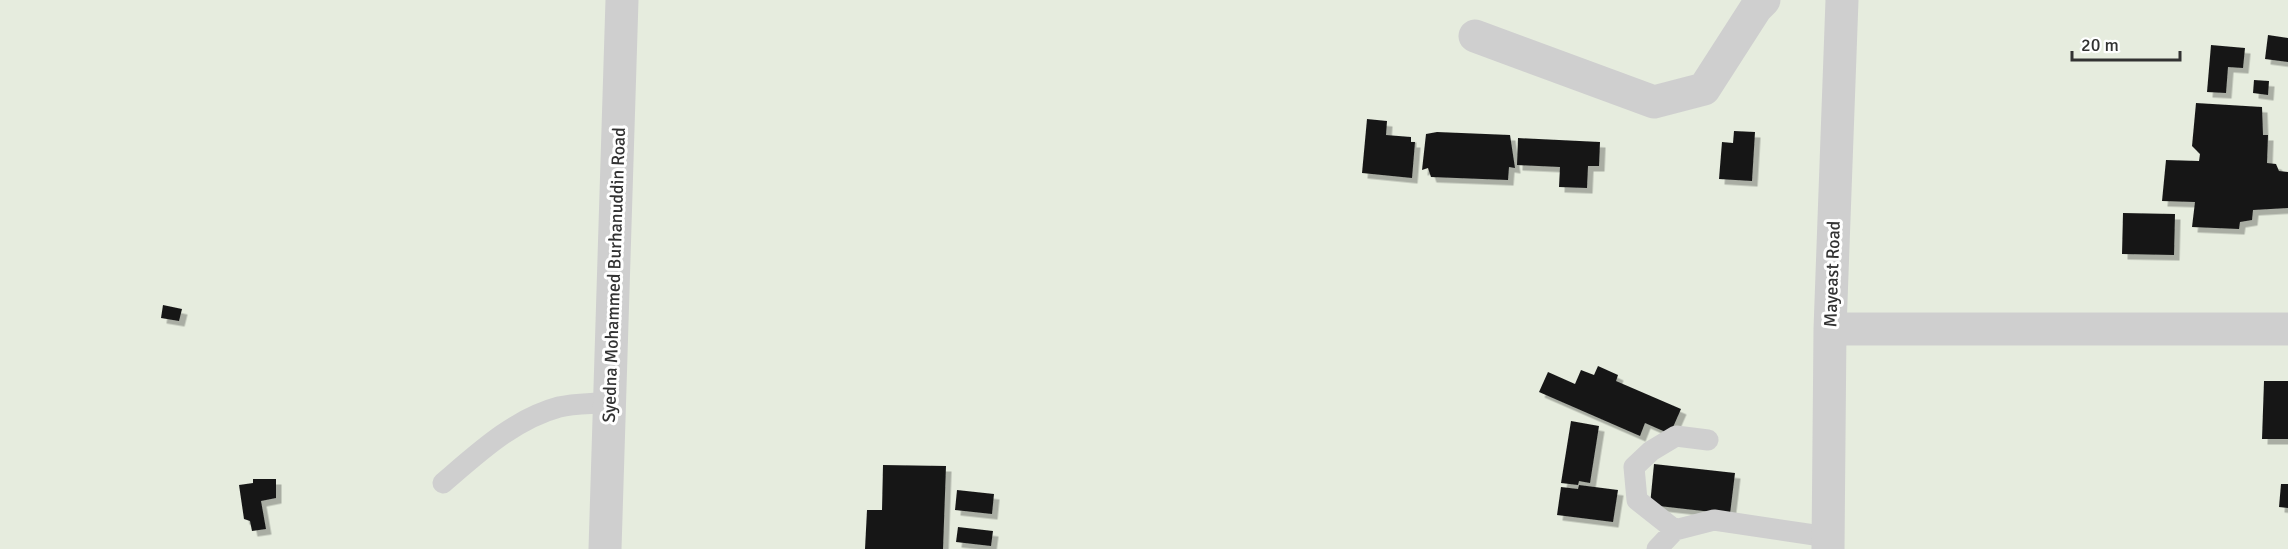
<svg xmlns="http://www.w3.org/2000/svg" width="2288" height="549" viewBox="0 0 2288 549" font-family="Signika,sans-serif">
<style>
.green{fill:#e6ecde}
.building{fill:#191919;filter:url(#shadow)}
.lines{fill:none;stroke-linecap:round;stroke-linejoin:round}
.service{stroke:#cfcfcf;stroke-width:21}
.minor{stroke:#cfcfcf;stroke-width:33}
.labels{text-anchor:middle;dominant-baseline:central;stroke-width:6;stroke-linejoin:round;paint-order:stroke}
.street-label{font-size:18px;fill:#323232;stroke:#fff}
</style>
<defs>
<filter id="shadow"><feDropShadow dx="5.5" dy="5.5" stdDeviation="0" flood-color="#0004"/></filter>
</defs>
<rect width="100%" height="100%" fill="#fff"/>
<path class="green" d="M 0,0 L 2288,0 L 2288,549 L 0,549 Z"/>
<path class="building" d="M 2268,35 L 2288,38 L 2288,62 L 2265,59 Z
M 2211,45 L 2245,48 L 2243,68 L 2228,67 L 2226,93 L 2207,92 Z
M 2254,80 L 2269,81 L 2268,95 L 2253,93 Z
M 2196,103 L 2262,107 L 2263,135 L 2268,135 L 2267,163 L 2276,164 L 2279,171 L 2288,172 L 2288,208 L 2253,210 L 2252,220 L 2240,222 L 2239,229 L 2192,227 L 2195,202 L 2162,201 L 2166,160 L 2199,161 L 2200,154 L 2192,146 Z
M 1367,119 L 1387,121 L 1386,135 L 1411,137 L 1411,142 L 1415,142 L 1412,178 L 1362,173 Z
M 1734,131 L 1755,132 L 1752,181 L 1719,179 L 1722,142 L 1733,143 Z
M 1437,132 L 1510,135 L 1515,168 L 1509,167 L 1508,180 L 1431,177 L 1428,168 L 1422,170 L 1426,134 Z
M 1518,138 L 1600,142 L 1599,166 L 1588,166 L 1587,188 L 1559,187 L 1560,167 L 1517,165 Z
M 2123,213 L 2175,214 L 2174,255 L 2122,254 Z
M 163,305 L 182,309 L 179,321 L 161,318 Z
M 1598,366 L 1618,375 L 1616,381 L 1681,409 L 1670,434 L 1645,423 L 1640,436 L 1539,392 L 1548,372 L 1575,384 L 1581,370 L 1594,375 Z
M 2264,381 L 2288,381 L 2288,439 L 2262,439 Z
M 1571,421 L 1599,426 L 1590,483 L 1579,481 L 1578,485 L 1561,483 Z
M 1654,464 L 1735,473 L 1730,514 L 1650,505 Z
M 883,465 L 946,466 L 943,549 L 865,549 L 867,510 L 882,510 Z
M 253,479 L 276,479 L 276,498 L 261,501 L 266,529 L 252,531 L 250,521 L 244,519 L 239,485 L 253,483 Z
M 2281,484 L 2288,484 L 2288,508 L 2279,507 Z
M 1579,485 L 1618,490 L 1613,522 L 1557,515 L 1561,487 L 1578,489 Z
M 957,490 L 994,494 L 992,514 L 955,510 Z
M 958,527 L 993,531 L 991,546 L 956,542 Z"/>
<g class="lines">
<path class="service" d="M 443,483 C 478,453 514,419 559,407 C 575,403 594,404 610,402
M 1675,530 L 1637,500 L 1634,467 L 1651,451 L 1676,436 L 1708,440
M 1657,549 L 1675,530 L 1714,520 L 1828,537"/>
<path class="minor" d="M 1475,36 L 1654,102 L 1704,89 L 1756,8 L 1764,0
M 1830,329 L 2288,329
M 605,549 L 622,0
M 1828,549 L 1830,329 L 1842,0"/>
</g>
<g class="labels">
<g class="street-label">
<text transform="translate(1832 274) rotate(-88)">Mayeast Road</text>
<text transform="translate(614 275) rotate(-88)">Syedna Mohammed Burhanuddin Road</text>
</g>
</g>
<path d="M2072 51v9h108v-9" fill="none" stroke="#323232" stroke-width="3"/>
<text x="2081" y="51" font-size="18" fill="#323232" stroke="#ffffff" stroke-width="4.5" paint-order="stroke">20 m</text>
</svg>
